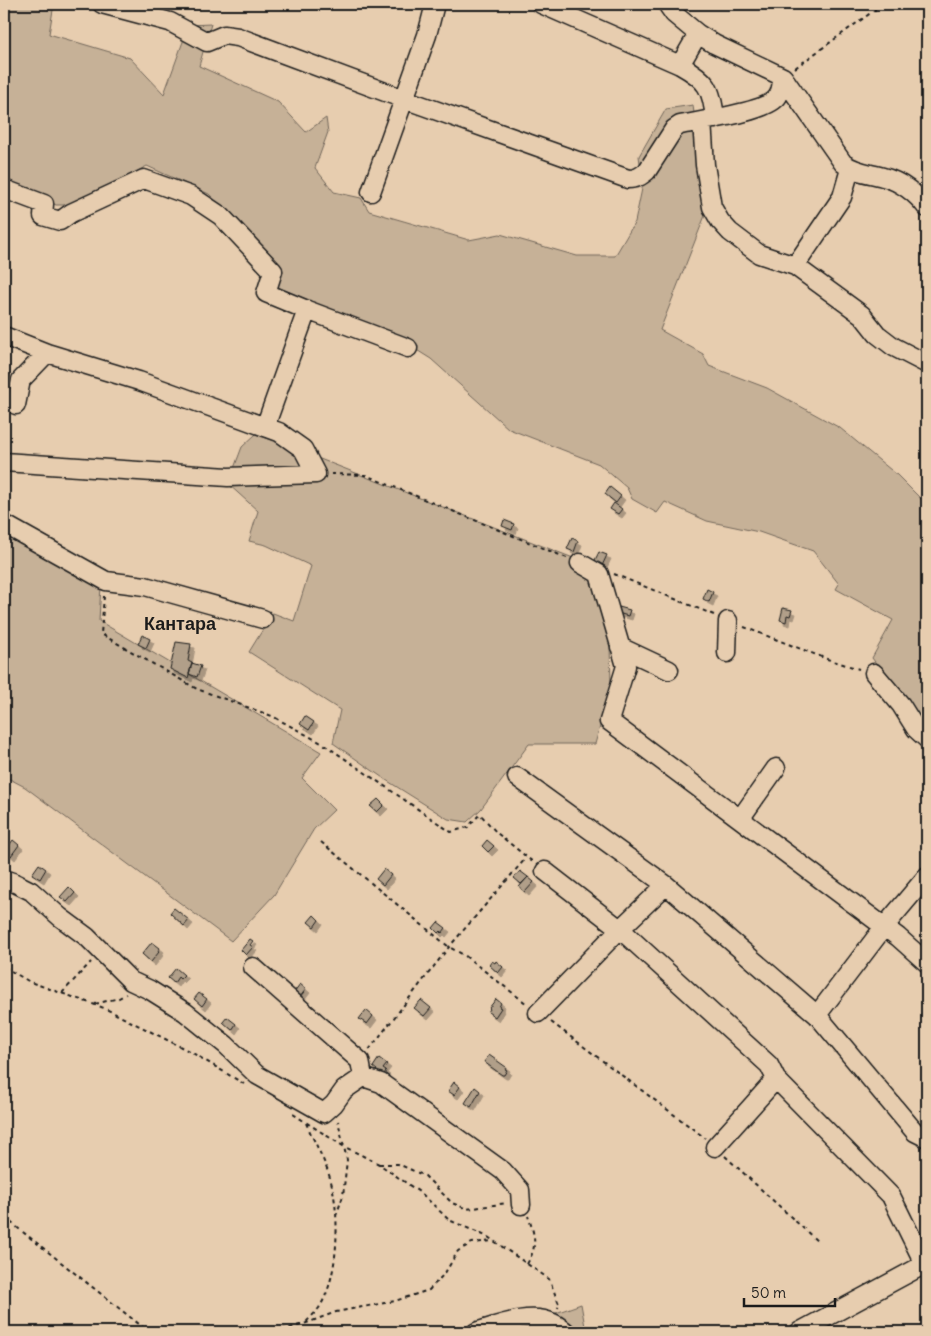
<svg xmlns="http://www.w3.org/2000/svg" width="931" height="1336" viewBox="0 0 931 1336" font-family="Delius,sans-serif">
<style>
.green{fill:#c6b197;stroke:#71665a}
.building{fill:#b19f89;stroke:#1c1c1c;filter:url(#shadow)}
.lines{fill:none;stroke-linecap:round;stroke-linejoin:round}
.minor-casing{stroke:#1c1c1c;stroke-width:21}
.path{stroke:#1c1c1c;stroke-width:2;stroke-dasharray:4 4;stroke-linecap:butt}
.minor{stroke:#e7cdaf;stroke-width:18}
.labels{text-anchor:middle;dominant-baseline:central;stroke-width:4;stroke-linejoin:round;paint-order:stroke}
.neighbourhood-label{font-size:18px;font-weight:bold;fill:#1c1c1c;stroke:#e7cdaf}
</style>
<defs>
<filter id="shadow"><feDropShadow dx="4" dy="4" stdDeviation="0" flood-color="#0004"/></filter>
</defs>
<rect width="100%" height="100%" fill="#e7cdaf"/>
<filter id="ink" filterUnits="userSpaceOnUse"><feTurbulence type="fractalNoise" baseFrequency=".02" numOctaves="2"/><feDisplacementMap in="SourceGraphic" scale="10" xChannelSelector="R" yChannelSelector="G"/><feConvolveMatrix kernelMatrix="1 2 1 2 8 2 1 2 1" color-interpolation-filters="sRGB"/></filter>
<g filter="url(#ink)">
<path class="green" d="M 4,4 L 54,4 L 49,34 L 130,58 L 164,94 L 189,25 L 211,24 L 199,66 L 278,102 L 306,132 L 326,118 L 328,132 L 315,168 L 334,192 L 361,198 L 369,211 L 469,240 L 500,234 L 577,256 L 615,256 L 635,222 L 643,184 L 639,156 L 666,109 L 693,105 L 706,213 L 660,330 L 703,354 L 709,366 L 767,388 L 840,428 L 897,475 L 927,505 L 927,729 L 911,710 L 872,658 L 893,620 L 836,589 L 839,584 L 813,551 L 759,532 L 707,521 L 665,502 L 657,513 L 632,499 L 627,488 L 599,464 L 509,429 L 431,359 L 396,337 L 275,286 L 281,265 L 209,194 L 147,166 L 72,205 L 56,205 L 24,188 L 4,179 Z
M 256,434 L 586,563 L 610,645 L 611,687 L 595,744 L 529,744 L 481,809 L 467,822 L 448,819 L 386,780 L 333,743 L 340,710 L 249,652 L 273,613 L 294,621 L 311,566 L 266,545 L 249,541 L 258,511 L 228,484 L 242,447 Z
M 4,529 L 101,585 L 99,621 L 321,752 L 302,778 L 334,810 L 314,829 L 274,895 L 231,941 L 25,787 L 4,776 Z
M 581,1304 L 586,1332 L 476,1332 L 539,1319 Z"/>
<path class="building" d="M 610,487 L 621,496 L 616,503 L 605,494 Z
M 614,503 L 622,509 L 618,514 L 610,509 Z
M 504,520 L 514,524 L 512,530 L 502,526 Z
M 572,538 L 578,541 L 574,552 L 567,549 Z
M 599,552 L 607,555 L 601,568 L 593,564 Z
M 707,589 L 713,592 L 709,602 L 703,599 Z
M 619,607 L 630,610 L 628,616 L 618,613 Z
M 783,608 L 792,610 L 790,616 L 787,615 L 786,622 L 780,620 Z
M 142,635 L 150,639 L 146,648 L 138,644 Z
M 176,642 L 191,644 L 188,661 L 192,663 L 188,678 L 170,669 Z
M 192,663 L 201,666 L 197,677 L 189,674 Z
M 305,716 L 314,722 L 309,730 L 300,724 Z
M 378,799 L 384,805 L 377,812 L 370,806 Z
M 13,840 L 19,845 L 11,856 L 5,851 Z
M 487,840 L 494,846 L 488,852 L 482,846 Z
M 39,864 L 46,869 L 40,879 L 32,874 Z
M 384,869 L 391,875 L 383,885 L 376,879 Z
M 520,871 L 528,877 L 521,884 L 514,878 Z
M 528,877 L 534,882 L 525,892 L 519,887 Z
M 69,887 L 75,893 L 67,902 L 60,897 Z
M 174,908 L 189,920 L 184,926 L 170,913 Z
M 314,915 L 319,920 L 314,927 L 308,922 Z
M 438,922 L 446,928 L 442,933 L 440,931 L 438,933 L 433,928 Z
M 250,939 L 253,941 L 250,945 L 253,947 L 246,955 L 241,950 Z
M 152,942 L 160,948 L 158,951 L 159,952 L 151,962 L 142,954 Z
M 492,961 L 495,963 L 496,961 L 503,967 L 498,973 L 489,965 Z
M 176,968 L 184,975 L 180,979 L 178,977 L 174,983 L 168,978 Z
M 300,984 L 306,989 L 300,997 L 294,992 Z
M 199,993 L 207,999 L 202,1006 L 194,999 Z
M 496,999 L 501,1003 L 499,1007 L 501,1008 L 495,1017 L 488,1012 L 490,1009 L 489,1008 Z
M 421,1000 L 431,1008 L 424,1016 L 414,1008 Z
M 366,1010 L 373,1016 L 367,1024 L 359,1019 Z
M 227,1017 L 236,1024 L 232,1030 L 223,1022 Z
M 489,1055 L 506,1067 L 505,1069 L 507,1070 L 504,1075 L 502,1075 L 484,1062 Z
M 379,1058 L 387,1064 L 383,1069 L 386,1071 L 383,1076 L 376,1071 L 377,1070 L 373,1067 Z
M 454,1082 L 460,1087 L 454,1095 L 448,1091 Z
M 475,1087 L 480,1091 L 471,1107 L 465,1103 Z"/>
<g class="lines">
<defs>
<path id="minor" d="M 102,4 L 170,22 L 207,42 L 224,35 L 238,37 L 404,99 L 628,179 C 637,179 641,176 647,171 L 674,129 L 680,125 C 699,121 769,112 778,96 C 781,91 782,82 783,77
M 541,4 L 680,65
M 667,4 L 674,14 L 698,34
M 715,119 C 712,88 707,80 680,65 L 698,34 L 714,44 L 783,77 L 843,163 C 854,172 869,173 883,177 C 900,181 917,194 927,208
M 702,121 L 705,165 L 712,207 L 720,221 L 730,232 L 759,254 L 795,266 L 862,315 L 877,334 L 894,347 L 927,364
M 4,189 L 44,204 L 43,216 L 60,221 L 71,213 L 144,179 L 191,196 L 221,216 L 273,271 L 266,293 L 307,310 L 408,348
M 371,192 L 427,35 L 435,4
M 795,266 L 842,197 L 850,169
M 4,336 L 47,353 L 139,381 L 279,432 L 303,449 L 316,474 L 228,477 L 4,462
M 16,405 L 21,380 L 47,353
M 265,427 L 307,310
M 4,524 L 106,581 L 145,586 L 263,619
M 580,563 L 599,574 L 626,666 L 609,721 L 898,937 L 927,963
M 620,647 L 669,670
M 727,653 L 728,621
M 874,673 L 901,705 L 916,729 L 927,739
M 517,777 L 666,885
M 740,819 L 776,768
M 545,871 L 620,929 L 769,1065 L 776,1079 L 891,1196 L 925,1265
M 4,879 L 13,882 L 31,891 L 60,917 L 87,937 L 131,981 L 150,990 L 185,1012 L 226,1045 L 257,1075 L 324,1113 L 334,1104 L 344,1090 L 363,1077 L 381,1083 L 503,1171 L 520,1190 L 521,1205
M 253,967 L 360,1061 L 363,1077
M 538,1013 L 620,929 L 666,885 L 817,1015 L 884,927 L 927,876
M 817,1015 L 915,1132 L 927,1138
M 715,1147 L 776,1079
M 476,1332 C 499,1325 530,1312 553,1323 C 558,1325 562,1329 566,1332
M 799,1332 L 927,1263"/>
</defs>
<use href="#minor" class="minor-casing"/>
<path class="path" d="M 795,68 L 883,4
M 331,474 L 365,475 L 567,558
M 614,574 L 714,615
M 104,596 L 101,634 L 197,689 L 272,716 L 325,745 L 451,832 L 468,827 L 480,814 L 497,833 L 534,863
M 744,627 L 827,659 L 859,669
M 321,842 L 449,947 L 464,955 L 527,1004
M 4,967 L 30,982 L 104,1008 L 191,1052 L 244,1084
M 62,993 L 91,962
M 95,1004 L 119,998 L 126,994
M 551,1022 L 705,1138
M 369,1050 L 449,947 L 526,858
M 293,1114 L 343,1146 L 379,1164 L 422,1194 L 449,1220 L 488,1237 L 549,1279 L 559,1304 L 558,1308
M 306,1123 C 313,1139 322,1155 328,1172 C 341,1207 340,1276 319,1308 C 315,1313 310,1318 306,1322
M 725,1156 L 817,1241
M 379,1164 L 398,1164 L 425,1176 L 452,1203 L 467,1209 L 507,1203
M 336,1216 L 343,1196 L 347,1160 L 338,1121
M 4,1217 L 149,1332
M 527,1264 C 538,1245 535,1236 528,1216
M 274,1332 L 304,1324 L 336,1312 L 395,1301 L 429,1290 L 445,1273 L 458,1251 L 472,1243 L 494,1241"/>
<use href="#minor" class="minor"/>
</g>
</g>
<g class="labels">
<g class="neighbourhood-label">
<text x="180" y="623">Кантара</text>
</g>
</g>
<rect width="931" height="1336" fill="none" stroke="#e7cdaf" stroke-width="20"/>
<rect x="10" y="10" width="911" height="1316" fill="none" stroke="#1c1c1c" stroke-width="2" filter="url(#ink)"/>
<path d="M744 1298v8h91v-8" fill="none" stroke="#1c1c1c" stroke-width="2.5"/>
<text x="751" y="1298" font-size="15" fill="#1c1c1c" stroke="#e7cdaf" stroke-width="4" paint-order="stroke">50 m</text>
</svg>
